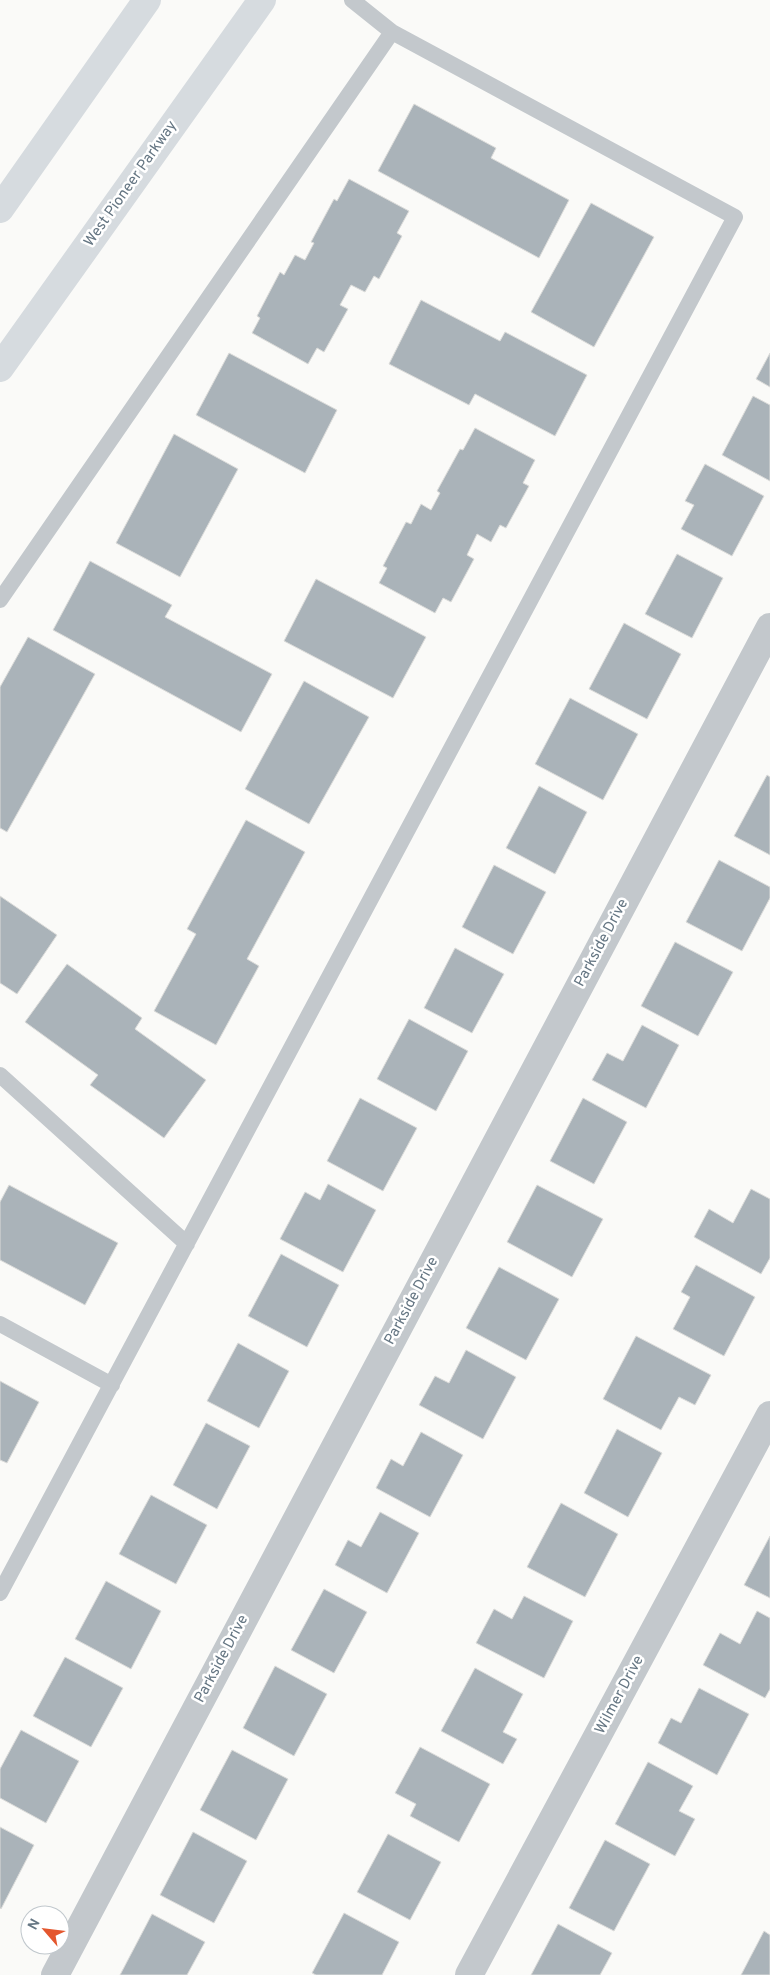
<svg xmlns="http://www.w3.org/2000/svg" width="770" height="1975" viewBox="0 0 770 1975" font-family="Overpass,sans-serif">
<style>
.building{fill:#aab3b9;stroke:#dcdcda}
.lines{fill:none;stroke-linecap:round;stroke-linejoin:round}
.service{stroke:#c3c8cc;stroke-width:16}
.minor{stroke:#c3c8cc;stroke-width:28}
.primary{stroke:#d6dbdf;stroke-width:28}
.labels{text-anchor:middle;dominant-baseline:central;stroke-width:5;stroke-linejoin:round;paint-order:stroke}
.street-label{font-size:15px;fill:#657683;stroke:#fff}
</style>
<rect width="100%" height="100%" fill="#fafaf8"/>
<path class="building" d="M 414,104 L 496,148 L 491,158 L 569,200 L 539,258 L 378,171 Z
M 349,179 L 409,211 L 397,233 L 402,236 L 379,279 L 374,276 L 365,292 L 351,285 L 340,305 L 348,309 L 324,352 L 317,348 L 308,364 L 252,333 L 260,318 L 257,316 L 280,272 L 284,275 L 295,255 L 305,260 L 314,243 L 311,242 L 334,199 L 337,201 Z
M 591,203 L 654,237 L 594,347 L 531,312 Z
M 421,300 L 500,341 L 505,332 L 587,375 L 555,436 L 475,394 L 469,405 L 389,364 Z
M 229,353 L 337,410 L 305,473 L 196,415 Z
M 770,353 L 770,387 L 756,379 Z
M 753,396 L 770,405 L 770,481 L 722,455 Z
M 475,428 L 535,460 L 523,483 L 529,486 L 506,528 L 500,525 L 491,542 L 477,534 L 467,555 L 474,559 L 451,602 L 443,598 L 435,613 L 379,583 L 387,568 L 383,566 L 406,522 L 411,524 L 421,504 L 431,510 L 440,493 L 437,491 L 460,449 L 463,450 Z
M 174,434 L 238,469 L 180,577 L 116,543 Z
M 705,464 L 764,496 L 732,556 L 681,529 L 694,505 L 685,501 Z
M 677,554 L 723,578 L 692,638 L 645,614 Z
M 90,561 L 172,605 L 165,617 L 272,674 L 241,732 L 53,630 Z
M 316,579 L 426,637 L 393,698 L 284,641 Z
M 624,623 L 681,654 L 647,719 L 589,689 Z
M 28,637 L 95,674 L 7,832 L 0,828 L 0,687 Z
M 304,681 L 369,717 L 309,824 L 245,789 Z
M 570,698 L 638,734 L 603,800 L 535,764 Z
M 767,775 L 770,777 L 770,855 L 734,836 Z
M 539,786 L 587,812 L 555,874 L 506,848 Z
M 246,820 L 305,852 L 247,959 L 259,966 L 216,1045 L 154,1011 L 196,934 L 187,929 Z
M 719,860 L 770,887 L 770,898 L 742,951 L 686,922 Z
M 494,865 L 546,892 L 513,954 L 462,927 Z
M 0,896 L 57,935 L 17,994 L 0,983 Z
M 675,942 L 733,972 L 698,1036 L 641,1006 Z
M 455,948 L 504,974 L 472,1033 L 424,1008 Z
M 67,964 L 142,1018 L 135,1029 L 206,1080 L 164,1138 L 90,1085 L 98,1075 L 25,1022 Z
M 409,1019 L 468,1051 L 436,1111 L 377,1079 Z
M 642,1025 L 679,1045 L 646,1108 L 592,1080 L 607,1053 L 623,1061 Z
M 360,1098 L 417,1128 L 383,1191 L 327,1161 Z
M 583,1098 L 627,1122 L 594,1184 L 550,1161 Z
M 328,1184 L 376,1210 L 343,1272 L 280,1239 L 305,1192 L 320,1200 Z
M 9,1185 L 118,1243 L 85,1305 L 0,1260 L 0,1202 Z
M 537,1185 L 603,1219 L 572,1277 L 507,1242 Z
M 751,1189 L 770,1199 L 770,1258 L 761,1274 L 694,1237 L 709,1209 L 733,1223 Z
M 281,1254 L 339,1285 L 307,1347 L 248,1316 Z
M 696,1265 L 755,1297 L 724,1356 L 673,1329 L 690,1297 L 681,1292 Z
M 499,1267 L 559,1299 L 526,1360 L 466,1328 Z
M 636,1336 L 711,1375 L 695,1405 L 679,1397 L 661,1430 L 603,1399 Z
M 238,1343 L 289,1371 L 259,1428 L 207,1401 Z
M 466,1350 L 516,1377 L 483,1439 L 419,1405 L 435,1376 L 449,1383 Z
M 0,1381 L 39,1402 L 7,1463 L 0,1460 Z
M 206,1423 L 250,1446 L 217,1509 L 173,1485 Z
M 617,1429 L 662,1453 L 628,1517 L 584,1493 Z
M 421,1432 L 463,1455 L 430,1517 L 376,1488 L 391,1459 L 403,1466 Z
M 151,1495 L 207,1525 L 176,1584 L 119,1554 Z
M 561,1503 L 618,1534 L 585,1597 L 527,1567 Z
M 380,1512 L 419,1533 L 387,1593 L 335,1565 L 348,1540 L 361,1547 Z
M 770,1536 L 770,1598 L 744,1585 Z
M 106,1581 L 161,1611 L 131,1669 L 75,1639 Z
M 324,1589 L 367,1612 L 334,1673 L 291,1650 Z
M 524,1596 L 573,1621 L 544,1678 L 476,1643 L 494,1609 L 512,1619 Z
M 757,1611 L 770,1618 L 770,1689 L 765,1698 L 703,1665 L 720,1633 L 740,1644 Z
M 65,1657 L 123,1688 L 91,1747 L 33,1716 Z
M 275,1666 L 327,1694 L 294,1756 L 243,1728 Z
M 475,1668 L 523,1694 L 503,1732 L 517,1739 L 503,1764 L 441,1731 Z
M 699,1688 L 749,1714 L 717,1775 L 658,1743 L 671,1718 L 681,1723 Z
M 21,1730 L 79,1761 L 46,1823 L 0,1798 L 0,1769 Z
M 420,1747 L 490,1784 L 459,1842 L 410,1816 L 416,1804 L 395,1793 Z
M 232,1750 L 288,1779 L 256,1840 L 200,1810 Z
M 648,1762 L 693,1786 L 679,1811 L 695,1819 L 675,1856 L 615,1824 Z
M 0,1827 L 34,1845 L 1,1909 L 0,1908 Z
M 193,1832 L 247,1861 L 214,1923 L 160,1895 Z
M 388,1834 L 441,1862 L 410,1920 L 357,1892 Z
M 605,1840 L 650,1864 L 614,1931 L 569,1908 Z
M 344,1913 L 399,1942 L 382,1975 L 316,1975 L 312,1973 Z
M 152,1914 L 205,1942 L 187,1975 L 120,1975 Z
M 558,1924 L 612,1953 L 600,1975 L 531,1975 Z
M 764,1931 L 770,1935 L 770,1975 L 741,1975 Z"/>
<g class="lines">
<path class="service" d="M 0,600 L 392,32
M 0,1075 L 187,1244
M 0,1324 L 112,1385
M 0,1593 L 735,217 L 392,32 L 352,0"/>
<path class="minor" d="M 55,1975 L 770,627
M 469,1975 L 770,1415"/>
<path class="primary" d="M 0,209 L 147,0
M 0,368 L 262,0"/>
</g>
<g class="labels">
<g class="street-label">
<text transform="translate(131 184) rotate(-55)">West Pioneer Parkway</text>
<text transform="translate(602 943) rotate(-62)">Parkside Drive</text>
<text transform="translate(412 1301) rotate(-62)">Parkside Drive</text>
<text transform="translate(222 1659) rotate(-62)">Parkside Drive</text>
<text transform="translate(620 1695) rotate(-62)">Wilmer Drive</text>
</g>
</g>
<g transform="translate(45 1930) rotate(298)"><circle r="24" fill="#ffffff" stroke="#c1c8cd"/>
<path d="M0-4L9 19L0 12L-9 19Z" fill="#e4572e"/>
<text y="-8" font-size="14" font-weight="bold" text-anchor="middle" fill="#657683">N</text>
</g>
</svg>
